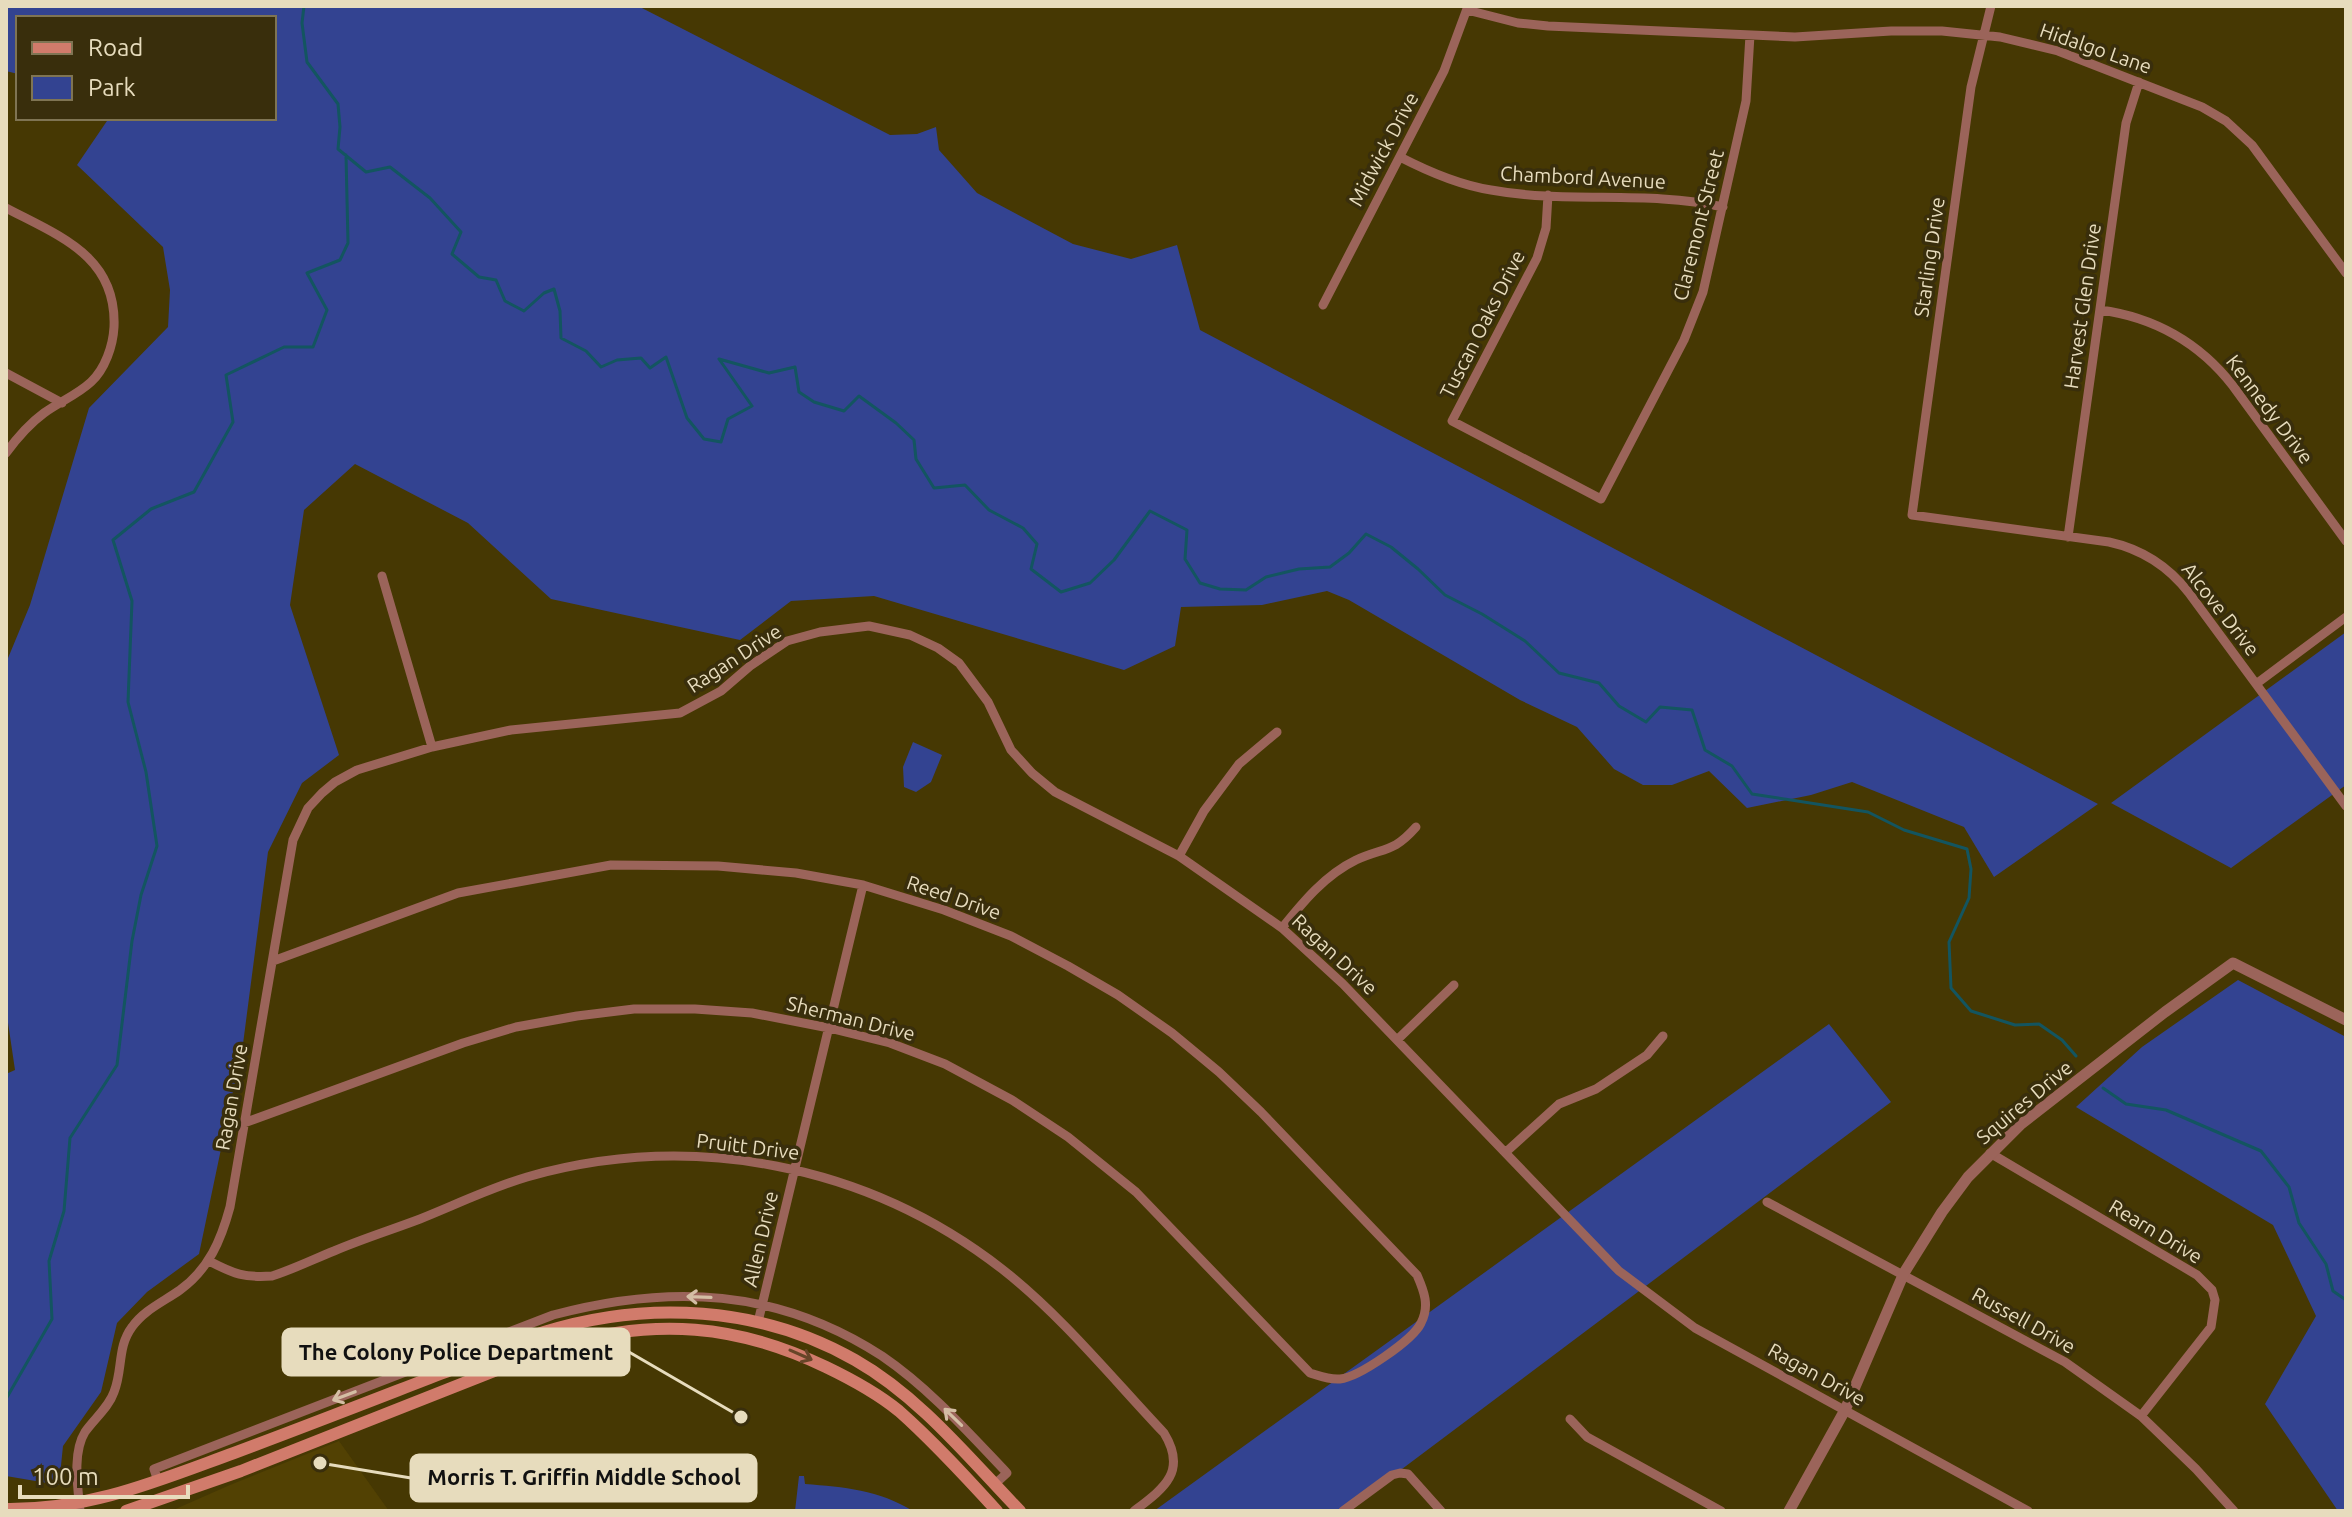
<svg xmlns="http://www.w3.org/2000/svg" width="2352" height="1517" viewBox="0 0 2352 1517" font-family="Ubuntu,sans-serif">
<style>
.built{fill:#524103}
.green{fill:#334391}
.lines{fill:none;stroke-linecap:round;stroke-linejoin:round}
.stream{stroke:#135560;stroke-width:3}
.minor{stroke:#9b645a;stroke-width:9}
.tertiary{stroke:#9b645a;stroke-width:11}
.secondary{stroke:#d17b6b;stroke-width:12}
.oneway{stroke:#d4bea4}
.oneway2{stroke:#674528}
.labels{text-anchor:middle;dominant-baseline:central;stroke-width:7;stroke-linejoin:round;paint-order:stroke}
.street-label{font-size:20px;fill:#e7dcbd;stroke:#392e0c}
.leader{fill:none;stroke:#e7dcbd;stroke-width:3}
.callout-dot{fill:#e7dcbd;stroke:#392e0c;stroke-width:3}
.callout{fill:#e7dcbd;stroke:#e7dcbd;stroke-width:3}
.callout-label{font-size:22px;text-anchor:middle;font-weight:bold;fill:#111}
</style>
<rect width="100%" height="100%" fill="#463803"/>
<path class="built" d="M 339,1441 L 389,1511 L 171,1511 L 230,1485 Z"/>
<path class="green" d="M 6,6 L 638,6 L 890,135 L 917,134 L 936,127 L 939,150 L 977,193 L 1073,244 L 1131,259 L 1177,245 L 1200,330 L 2098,804 L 1994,877 L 1964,827 L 1852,782 L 1811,795 L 1747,808 L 1709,771 L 1672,785 L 1643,785 L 1614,769 L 1577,727 L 1520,700 L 1349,600 L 1327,591 L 1262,605 L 1181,607 L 1175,646 L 1124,670 L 874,596 L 791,601 L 740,640 L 551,599 L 468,523 L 355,464 L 304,510 L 290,605 L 339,755 L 302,783 L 268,852 L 243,1044 L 199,1254 L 147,1292 L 117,1323 L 101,1392 L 63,1446 L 59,1485 L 6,1476 L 6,1074 L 15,1070 L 6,1009 L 6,663 L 30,605 L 89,408 L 168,327 L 170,290 L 163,247 L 77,165 L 109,118 L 274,118 L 274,18 L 18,18 L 18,74 L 6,71 Z
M 2346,632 L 2346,785 L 2231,868 L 2111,803 Z
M 913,742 L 942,755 L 931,782 L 916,792 L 904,787 L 903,767 Z
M 2238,980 L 2346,1037 L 2346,1511 L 2338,1511 L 2265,1404 L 2316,1316 L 2273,1225 L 2076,1107 L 2142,1047 Z
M 1829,1024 L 1891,1102 L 1346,1511 L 1154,1511 Z
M 799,1476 L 804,1476 L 805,1484 C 844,1487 879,1490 913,1511 L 795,1511 Z"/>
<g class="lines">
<path class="stream" d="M 304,6 L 302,23 L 307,62 L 338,104 L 340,127 L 338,149 L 366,172 L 390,167 L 430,198 L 461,232 L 452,254 L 479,277 L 496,280 L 505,301 L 524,311 L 544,293 L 554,289 L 560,311 L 561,338 L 586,351 L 601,367 L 617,360 L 641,358 L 650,368 L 666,357 L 687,418 L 704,439 L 721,442 L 728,419 L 752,406 L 719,359 L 769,373 L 795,367 L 799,392 L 814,402 L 844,411 L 859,396 L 896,423 L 914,440 L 916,459 L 934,488 L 965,485 L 989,510 L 1023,528 L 1037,544 L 1031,569 L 1061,592 L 1090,583 L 1114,560 L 1150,511 L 1187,530 L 1185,559 L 1200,583 L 1220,589 L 1246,590 L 1266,577 L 1299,569 L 1330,567 L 1349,553 L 1366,534 L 1391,547 L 1418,569 L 1445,595 L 1482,614 L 1525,641 L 1559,673 L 1599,683 L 1619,706 L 1646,722 L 1660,707 L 1692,710 L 1705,750 L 1732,766 L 1752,794 L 1868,812 L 1904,830 L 1967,849 L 1971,869 L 1969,898 L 1949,942 L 1951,988 L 1971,1011 L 2015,1025 L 2039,1024 L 2062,1040 L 2076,1056
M 2103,1088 L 2126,1104 L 2166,1110 L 2261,1151 L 2289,1187 L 2299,1223 L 2326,1264 L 2333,1291 L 2346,1300
M 6,1399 L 52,1319 L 49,1261 L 64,1211 L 70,1138 L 117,1065 L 132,941 L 141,895 L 157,846 L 146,772 L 128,702 L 132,601 L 113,540 L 151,509 L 194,492 L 233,422 L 226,375 L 284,347 L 313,347 L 327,310 L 307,273 L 340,260 L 348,243 L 346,155"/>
<path class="minor" d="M 1991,6 L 1971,87 L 1912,515 L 2109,542 C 2141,549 2169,567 2189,593 L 2346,806
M 1467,10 L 1518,23 L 1548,26 L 1795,37 L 1891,31 L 1942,31 L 2000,37 L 2058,51 L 2202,107 L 2226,121 L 2252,145 L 2346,273
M 1400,157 C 1429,172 1459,185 1491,190 C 1568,204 1647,190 1723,207
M 1548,195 L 1546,228 L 1537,258 L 1452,421 L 1601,499 L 1684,340 L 1703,292 L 1746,101 L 1750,35
M 6,208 C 59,236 117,256 114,327 C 113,346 105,369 91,382 C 77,395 59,402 44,413 C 29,424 17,438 6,453
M 1323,305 L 1444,71 L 1468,6
M 2100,310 C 2154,317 2200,343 2233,386 L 2346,541
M 6,373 L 62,403
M 2068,537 L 2126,123 L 2139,82
M 382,576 L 432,747
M 2256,684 L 2346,617
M 1179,856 L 1204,811 L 1239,764 L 1277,732
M 1282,928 C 1303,902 1325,875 1356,860 C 1385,847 1393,853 1416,827
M 1397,1040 L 1454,985
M 244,1123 L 463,1043 L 516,1027 L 577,1016 L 634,1009 L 695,1009 L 752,1013 L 829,1028 L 890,1043 L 945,1064 L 1012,1100 L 1068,1137 L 1136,1192 L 1310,1373 C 1320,1376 1329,1380 1340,1379 C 1359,1377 1413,1340 1421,1323 C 1430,1306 1424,1291 1417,1275 L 1261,1112 L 1219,1072 L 1172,1033 L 1118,995 L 1068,966 L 1011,936 L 944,910 L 863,885 L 796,873 L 718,866 L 611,865 L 458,893 L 273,961
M 1506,1152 L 1559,1104 L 1596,1089 L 1647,1055 L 1663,1036
M 1990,1153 L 2197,1275 L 2212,1290 L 2215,1300 L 2211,1327 L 2141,1416
M 1767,1202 L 2065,1362 L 2141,1416 L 2196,1469 L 2234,1511
M 209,1261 C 234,1274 244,1278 272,1276 C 294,1269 314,1259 334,1251 C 362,1239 391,1230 420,1219 C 455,1205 490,1188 527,1177 C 692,1130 867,1164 1002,1269 C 1062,1316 1112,1378 1164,1433 C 1188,1472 1163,1489 1134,1511
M 758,1322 L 863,885
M 1570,1419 L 1587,1437 L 1721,1511
M 158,1481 L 154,1469 L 553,1315 C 670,1284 777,1288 882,1356 C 929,1388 968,1432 1007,1473 L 995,1484
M 80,1511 C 78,1488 72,1453 85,1432 C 94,1419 109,1407 114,1392 C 123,1370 117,1347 132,1327 C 144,1310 163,1302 180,1290 C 209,1269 221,1240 230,1207 L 293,840 L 308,808 L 322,793 L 335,782 L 357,770 L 432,747 L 511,730 L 680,713 L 721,691 L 750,666 L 787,641 L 820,632 L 869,626 L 910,635 L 938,648 L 959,663 L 988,702 L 1011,750 L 1032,773 L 1055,792 L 1179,856 L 1282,928 L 1343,984 L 1619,1271 L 1695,1328 L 2028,1511
M 1343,1511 L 1392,1475 L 1400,1473 L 1408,1474 L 1441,1511"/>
<path class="tertiary" d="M 1789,1511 L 1845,1410 L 1904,1273 L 1942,1212 L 1968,1177 L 2020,1125 L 2165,1012 L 2233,963 L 2346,1020"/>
<path class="secondary" d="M 6,1509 C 90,1510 157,1481 234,1453 C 304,1427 373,1400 443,1373 C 477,1360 510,1343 544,1332 C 647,1300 761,1306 855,1360 C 920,1397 969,1458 1020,1511
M 126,1511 L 241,1471 L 560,1345 C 655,1318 737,1324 826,1367 C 851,1379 877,1393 899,1411 C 933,1441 966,1477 997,1511"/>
</g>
<defs><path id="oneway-shaft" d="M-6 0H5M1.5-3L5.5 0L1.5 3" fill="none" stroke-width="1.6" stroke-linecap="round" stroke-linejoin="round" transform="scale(2)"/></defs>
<g class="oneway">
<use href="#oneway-shaft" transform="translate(699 1297) rotate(-178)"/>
<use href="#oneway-shaft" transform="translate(344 1396) rotate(159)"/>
<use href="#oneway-shaft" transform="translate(953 1417) rotate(-136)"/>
</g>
<use class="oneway2" href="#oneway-shaft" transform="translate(801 1355) rotate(24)"/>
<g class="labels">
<g class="street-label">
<text transform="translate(2096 48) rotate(19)">Hidalgo Lane</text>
<text transform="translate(1383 149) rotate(-62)">Midwick Drive</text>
<text transform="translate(1583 177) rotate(3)">Chambord Avenue</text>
<text transform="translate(1698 225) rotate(-76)">Claremont Street</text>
<text transform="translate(1929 257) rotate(-82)">Starling Drive</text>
<text transform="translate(2082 306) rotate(-82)">Harvest Glen Drive</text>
<text transform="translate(1482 324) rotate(-63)">Tuscan Oaks Drive</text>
<text transform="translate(2270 409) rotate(53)">Kennedy Drive</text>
<text transform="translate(2221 609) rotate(52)">Alcove Drive</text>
<text transform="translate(734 658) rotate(-33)">Ragan Drive</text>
<text transform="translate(954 897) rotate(19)">Reed Drive</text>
<text transform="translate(1335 954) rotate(43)">Ragan Drive</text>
<text transform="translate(851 1018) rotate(14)">Sherman Drive</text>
<text transform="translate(231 1097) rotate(-80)">Ragan Drive</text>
<text transform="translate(2024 1102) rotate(-40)">Squires Drive</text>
<text transform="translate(748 1146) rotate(7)">Pruitt Drive</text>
<text transform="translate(2156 1231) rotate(31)">Rearn Drive</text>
<text transform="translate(760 1239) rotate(-77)">Allen Drive</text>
<text transform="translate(2024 1320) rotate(29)">Russell Drive</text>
<text transform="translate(1817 1374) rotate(29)">Ragan Drive</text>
</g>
</g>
<path class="leader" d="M741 1417L629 1352M320 1463L411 1478"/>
<g class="callout-dot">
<circle cx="741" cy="1417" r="8"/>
<circle cx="320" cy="1463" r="8"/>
</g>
<g class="callout">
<rect x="283" y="1329" width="346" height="46" rx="8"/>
<rect x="411" y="1455" width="345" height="46" rx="8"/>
</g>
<g class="callout-label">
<text x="456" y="1360">The Colony Police Department</text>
<text x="584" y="1485">Morris T. Griffin Middle School</text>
</g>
<rect width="2352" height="1517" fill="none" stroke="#e7dcbd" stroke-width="16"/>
<rect x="16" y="16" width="260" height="104" fill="#392e0c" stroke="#7f7453" stroke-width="2"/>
<rect x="32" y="42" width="40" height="12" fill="#d17b6b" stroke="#7f7453" stroke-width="2"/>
<text x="88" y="56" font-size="24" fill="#e7dcbd">Road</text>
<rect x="32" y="76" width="40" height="24" fill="#334391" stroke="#7f7453" stroke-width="2"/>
<text x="88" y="96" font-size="24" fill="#e7dcbd">Park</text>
<path d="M20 1485v12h168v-12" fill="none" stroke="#e7dcbd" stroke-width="4"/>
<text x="32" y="1485" font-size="24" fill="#e7dcbd" stroke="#392e0c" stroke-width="6" paint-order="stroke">100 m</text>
</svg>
